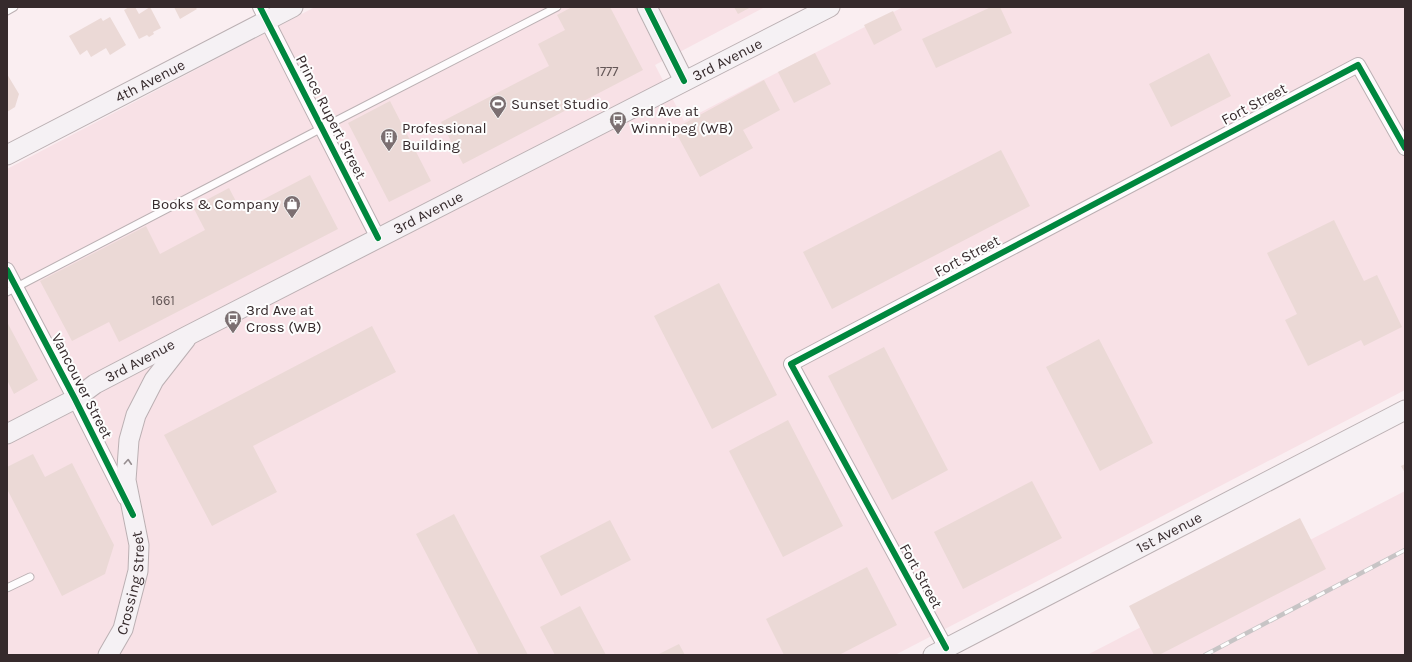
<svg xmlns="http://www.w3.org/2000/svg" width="1412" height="662" viewBox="0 0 1412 662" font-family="Karla,sans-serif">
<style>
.built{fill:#f8e1e6}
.building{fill:#ebd9d6}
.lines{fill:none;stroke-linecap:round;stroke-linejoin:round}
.lane-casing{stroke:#bbb0b3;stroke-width:9}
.street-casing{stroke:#bbb0b3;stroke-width:16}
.secondary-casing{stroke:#bbb0b3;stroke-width:21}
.lane{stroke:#fefcfd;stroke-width:7}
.street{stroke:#fefcfd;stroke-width:14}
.secondary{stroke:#f5f1f4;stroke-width:19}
.rail-casing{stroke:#c7c4c5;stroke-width:4.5}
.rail{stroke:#fdfdfd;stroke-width:3;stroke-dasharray:9;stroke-linecap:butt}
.cycleway-casing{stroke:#fdfdfd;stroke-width:8}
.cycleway{stroke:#00873e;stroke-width:6}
.oneway{stroke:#968e90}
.labels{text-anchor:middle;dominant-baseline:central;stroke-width:4;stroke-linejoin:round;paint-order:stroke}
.number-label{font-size:13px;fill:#635656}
.street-label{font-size:15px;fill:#362a2c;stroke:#fdfdfd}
.poi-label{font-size:15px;fill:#362a2c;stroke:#fdfdfd;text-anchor:start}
</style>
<rect width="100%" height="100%" fill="#faeef1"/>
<path class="built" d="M 315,7 L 765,7 L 655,65 L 684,121 L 903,7 L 1405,7 L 1405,390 L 895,655 L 7,655 L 7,169 Z
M 1405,491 L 1405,655 L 1087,655 Z"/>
<path class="building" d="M 129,7 L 135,7 L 139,14 L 150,7 L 161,28 L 153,32 L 154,34 L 149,37 L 147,35 L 139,39 L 124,10 Z
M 174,7 L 195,7 L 197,9 L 180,19 Z
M 572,7 L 610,7 L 643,70 L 463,164 L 441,122 L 549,66 L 538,44 L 565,30 L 557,15 Z
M 734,7 L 751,7 L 738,14 Z
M 991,7 L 1000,7 L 1012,33 L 936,68 L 922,39 Z
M 893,11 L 902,30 L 874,45 L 864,25 Z
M 110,17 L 126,45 L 110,55 L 106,48 L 91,57 L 87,50 L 80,55 L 69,36 L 101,18 L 103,21 Z
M 815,53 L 831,84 L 794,103 L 778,72 Z
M 1209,53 L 1231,96 L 1171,127 L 1149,84 Z
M 7,74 L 19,94 L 15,107 L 7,112 Z
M 764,80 L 780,110 L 743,130 L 753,148 L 700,177 L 674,129 Z
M 390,101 L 431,181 L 389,202 L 348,123 Z
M 1001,150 L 1030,206 L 832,309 L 803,252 Z
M 310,175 L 338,229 L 119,342 L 109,322 L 72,341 L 40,281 L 146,226 L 160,254 L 205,230 L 193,207 L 229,188 L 241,211 Z
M 1334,220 L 1364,281 L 1377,275 L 1402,327 L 1364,346 L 1361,340 L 1308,366 L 1285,320 L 1297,314 L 1267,253 Z
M 719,283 L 777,395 L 712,429 L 654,316 Z
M 7,322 L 38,380 L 14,394 L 7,380 Z
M 372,326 L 396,372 L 253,446 L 277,492 L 212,526 L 164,435 Z
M 1099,339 L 1153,443 L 1100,471 L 1046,367 Z
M 884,347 L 948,470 L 892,500 L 828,376 Z
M 788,420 L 843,526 L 783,557 L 729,451 Z
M 33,454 L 45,477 L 72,463 L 114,545 L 105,574 L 62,596 L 7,489 L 7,467 Z
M 1405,464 L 1405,473 L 1401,466 Z
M 1032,481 L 1062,538 L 963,589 L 934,532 Z
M 454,514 L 528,655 L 479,655 L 416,534 Z
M 1300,518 L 1326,569 L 1159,655 L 1154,655 L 1129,606 Z
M 610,520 L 631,560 L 561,596 L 540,556 Z
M 867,567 L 897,625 L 839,655 L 784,655 L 766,619 Z
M 580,606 L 606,655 L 555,655 L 540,627 Z
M 679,644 L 685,655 L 657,655 Z"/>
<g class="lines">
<defs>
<path id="lane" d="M 7,11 L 14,7
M 7,292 L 322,128 L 557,7
M 7,588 L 30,577"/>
<path id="street" d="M 260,7 L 378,238
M 7,270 L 75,399 L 125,498
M 946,648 L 791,364 L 1358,65 L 1405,148"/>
<g id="secondary">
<path d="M 647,7 L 684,81"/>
<path id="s1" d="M 7,155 L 293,7"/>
<path id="s2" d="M 7,434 L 75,399 L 95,384 L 189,335 L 830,7"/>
<path id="s3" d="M 108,655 L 123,629 L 138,571 L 139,545 L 126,480 L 129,440 L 136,415 L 154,380 L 186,339"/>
<path id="s4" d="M 933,655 L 1405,410"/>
</g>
</defs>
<use href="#lane" class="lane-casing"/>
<use href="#street" class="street-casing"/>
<use href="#secondary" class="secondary-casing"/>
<use href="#lane" class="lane"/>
<use href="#street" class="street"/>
<use href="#secondary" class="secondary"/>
<defs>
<path id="rail" d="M 1205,655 L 1405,550"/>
</defs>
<use href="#rail" class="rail-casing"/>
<use href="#rail" class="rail"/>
<defs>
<path id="cycleway" d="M 260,7 L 378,238
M 647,7 L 684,81
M 7,270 L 75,399 L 133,515
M 946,648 L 791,364 L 1358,65 L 1405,148"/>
</defs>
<use href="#cycleway" class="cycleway-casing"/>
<use href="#cycleway" class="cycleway"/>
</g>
<defs><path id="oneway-chevron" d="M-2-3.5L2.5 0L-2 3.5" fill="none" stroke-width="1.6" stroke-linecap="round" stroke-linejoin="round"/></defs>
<use class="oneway" href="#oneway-chevron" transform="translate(128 462) rotate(-86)"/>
<defs>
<symbol id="stadium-pin" viewBox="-11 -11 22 30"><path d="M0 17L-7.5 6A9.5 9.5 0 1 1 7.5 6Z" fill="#7b6f71" stroke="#fdfdfd"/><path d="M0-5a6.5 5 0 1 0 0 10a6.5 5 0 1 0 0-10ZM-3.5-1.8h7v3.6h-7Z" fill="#fff"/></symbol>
<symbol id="bus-pin" viewBox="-11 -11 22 30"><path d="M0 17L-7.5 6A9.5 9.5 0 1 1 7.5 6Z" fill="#7b6f71" stroke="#fdfdfd"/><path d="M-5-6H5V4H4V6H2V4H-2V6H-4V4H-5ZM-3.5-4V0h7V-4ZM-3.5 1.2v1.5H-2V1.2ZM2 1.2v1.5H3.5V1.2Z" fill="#fff"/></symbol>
<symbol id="building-pin" viewBox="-11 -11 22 30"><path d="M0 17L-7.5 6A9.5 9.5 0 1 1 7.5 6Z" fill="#7b6f71" stroke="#fdfdfd"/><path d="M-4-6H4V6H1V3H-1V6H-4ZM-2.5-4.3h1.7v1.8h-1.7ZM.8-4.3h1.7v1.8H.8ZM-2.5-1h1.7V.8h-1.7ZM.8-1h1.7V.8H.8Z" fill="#fff"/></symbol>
<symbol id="shop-pin" viewBox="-11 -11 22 30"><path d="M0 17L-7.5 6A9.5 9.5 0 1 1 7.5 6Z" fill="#7b6f71" stroke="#fdfdfd"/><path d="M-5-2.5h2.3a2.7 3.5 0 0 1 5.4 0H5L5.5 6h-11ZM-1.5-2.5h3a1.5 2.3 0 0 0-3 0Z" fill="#fff"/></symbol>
</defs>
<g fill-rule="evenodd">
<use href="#stadium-pin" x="488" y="94" width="20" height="27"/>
<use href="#bus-pin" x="608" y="110" width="20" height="27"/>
<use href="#building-pin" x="379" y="127" width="20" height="27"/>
<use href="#shop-pin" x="282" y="194" width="20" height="27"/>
<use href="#bus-pin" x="223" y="309" width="20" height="27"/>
</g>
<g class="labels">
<g class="number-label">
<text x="607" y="71">1777</text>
<text x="163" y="300">1661</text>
</g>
<g class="street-label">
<text stroke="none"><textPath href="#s2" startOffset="812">3rd Avenue</textPath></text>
<text stroke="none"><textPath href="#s1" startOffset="161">4th Avenue</textPath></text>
<text transform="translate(1254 104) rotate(-28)">Fort Street</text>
<text transform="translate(331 117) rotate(63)">Prince Rupert Street</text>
<text stroke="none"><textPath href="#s2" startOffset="476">3rd Avenue</textPath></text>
<text transform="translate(967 256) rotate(-28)">Fort Street</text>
<text stroke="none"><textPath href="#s2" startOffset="152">3rd Avenue</textPath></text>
<text transform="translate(82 386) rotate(63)">Vancouver Street</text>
<text stroke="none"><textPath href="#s4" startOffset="266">1st Avenue</textPath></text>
<text transform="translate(921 576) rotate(61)">Fort Street</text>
<text stroke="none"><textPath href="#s3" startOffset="77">Crossing Street</textPath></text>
</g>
<g class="poi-label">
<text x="511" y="104">Sunset Studio</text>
<text x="631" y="111">3rd Ave at<tspan x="631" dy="17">Winnipeg (WB)</tspan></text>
<text x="402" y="128">Professional<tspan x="402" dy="17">Building</tspan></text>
<text x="279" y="204" text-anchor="end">Books &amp; Company</text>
<text x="246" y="310">3rd Ave at<tspan x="246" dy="17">Cross (WB)</tspan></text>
</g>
</g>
<rect width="1412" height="662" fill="none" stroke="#362a2c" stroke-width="16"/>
</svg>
